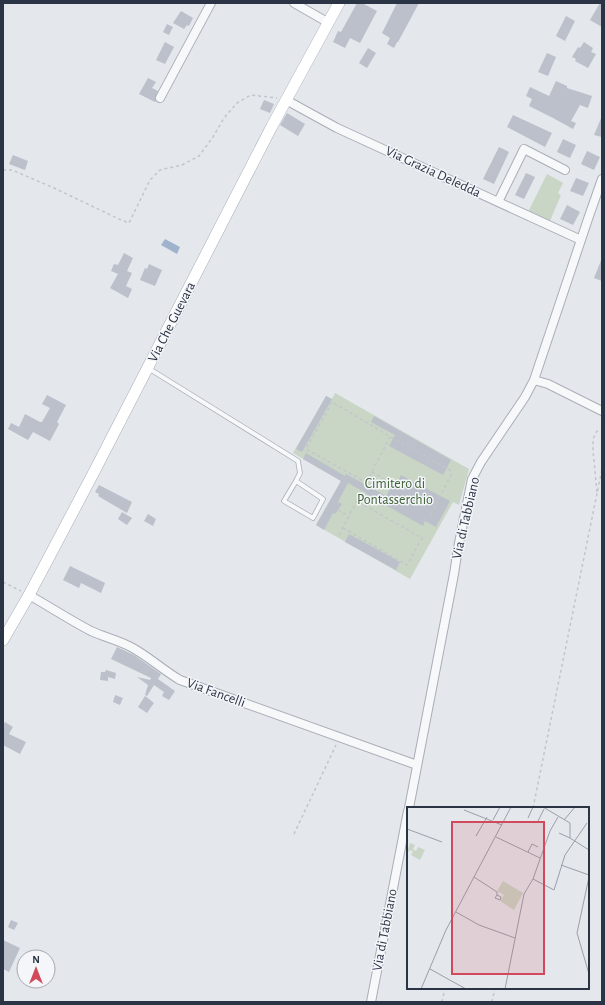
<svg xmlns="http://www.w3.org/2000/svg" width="605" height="1005" viewBox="0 0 605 1005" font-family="'Alegreya Sans',sans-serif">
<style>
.green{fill:#c9d6c5}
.water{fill:#9fb4cc}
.building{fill:#bbc0ca}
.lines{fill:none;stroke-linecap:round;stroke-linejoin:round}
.service-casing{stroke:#a9aeb7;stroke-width:5.5}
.minor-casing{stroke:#a9aeb7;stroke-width:10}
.secondary-casing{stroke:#a9aeb7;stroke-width:12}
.path{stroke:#c2c5cb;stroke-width:1.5;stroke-dasharray:3 3;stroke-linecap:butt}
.service{stroke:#f7f8fa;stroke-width:4}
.minor{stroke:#f7f8fa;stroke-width:8}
.secondary{stroke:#fff;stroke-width:11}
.labels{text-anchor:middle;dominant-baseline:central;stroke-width:3;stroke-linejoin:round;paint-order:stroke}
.street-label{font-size:14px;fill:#2b3445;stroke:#f4f6f9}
.park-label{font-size:14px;fill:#3f6138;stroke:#f4f6f9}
.inset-road{fill:none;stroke:#9a9fa9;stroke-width:1}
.view{fill:#d1495b;fill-opacity:0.15;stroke:#d1495b;stroke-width:2}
.inset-edge{fill:none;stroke:#2b3445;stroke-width:2}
</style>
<rect width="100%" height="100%" fill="#e4e7ec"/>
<path class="green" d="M 547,174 L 563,183 L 558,193 L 561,195 L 550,221 L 528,212 Z
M 335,393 L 469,469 L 459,505 L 453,502 L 410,579 L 316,525 L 341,481 L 293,453 L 326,396 L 332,399 Z"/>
<path class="water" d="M 165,239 L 180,247 L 177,254 L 161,245 Z"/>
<path class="building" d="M 357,3 L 362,3 L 377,11 L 360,43 L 350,38 L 345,48 L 333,42 L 338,31 L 341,32 Z
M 397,3 L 419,3 L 398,42 L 397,42 L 394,48 L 387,44 L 390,38 L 382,33 Z
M 600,3 L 602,3 L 602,27 L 590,20 Z
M 181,11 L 193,18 L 189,26 L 187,25 L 184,29 L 173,23 Z
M 566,16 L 575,21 L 565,41 L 556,36 Z
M 167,24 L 173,27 L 169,35 L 163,32 Z
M 165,42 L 174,47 L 165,64 L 156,60 Z
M 584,42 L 593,48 L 591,52 L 596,54 L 588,68 L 575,61 L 576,59 L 572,57 L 578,47 L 580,48 Z
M 368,48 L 376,53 L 367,68 L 359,63 Z
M 547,53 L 556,57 L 548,76 L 538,72 Z
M 148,78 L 156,82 L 152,88 L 158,91 L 155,98 L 156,101 L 155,102 L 139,94 Z
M 556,81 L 567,86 L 567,88 L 592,96 L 588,108 L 580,105 L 571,121 L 576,123 L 573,129 L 553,118 L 529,106 L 532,99 L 526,96 L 530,87 L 549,96 Z
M 264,100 L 274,104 L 270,113 L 260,109 Z
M 287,113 L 305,124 L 298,136 L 280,125 Z
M 513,115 L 552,133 L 545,147 L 507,127 Z
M 602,116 L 602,137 L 594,135 Z
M 563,139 L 576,145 L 570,158 L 557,152 Z
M 499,147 L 509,152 L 494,184 L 483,179 Z
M 587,151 L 600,157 L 594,170 L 581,164 Z
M 13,155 L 28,161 L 25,170 L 9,164 Z
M 526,173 L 535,177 L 524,199 L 515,195 Z
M 576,178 L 589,183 L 583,196 L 570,191 Z
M 567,205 L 580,212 L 573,225 L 560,219 Z
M 124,253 L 133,258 L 127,271 L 132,273 L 126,286 L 132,289 L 128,298 L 110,288 L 118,274 L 111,271 L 114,264 L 118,265 Z
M 602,258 L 602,281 L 594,278 Z
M 149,264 L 162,270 L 155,286 L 140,280 L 145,268 L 147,269 Z
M 47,395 L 66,405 L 57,422 L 59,424 L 50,441 L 33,432 L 28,440 L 8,429 L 11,423 L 19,427 L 25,414 L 40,422 L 42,422 L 50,408 L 42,404 Z
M 326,396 L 332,399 L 302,452 L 296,449 Z
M 374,416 L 451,460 L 443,475 L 389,446 L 395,435 L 371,422 Z
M 306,453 L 345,476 L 346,474 L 386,496 L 392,485 L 395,487 L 401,475 L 450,501 L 436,527 L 425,521 L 423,526 L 366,494 L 366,493 L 348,483 L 338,502 L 342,504 L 335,514 L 333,513 L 324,530 L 316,525 L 341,481 L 303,459 Z
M 99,485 L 132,502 L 127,513 L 98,496 L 99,494 L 95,492 Z
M 122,512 L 132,518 L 127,525 L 118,519 Z
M 148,514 L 156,519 L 153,526 L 144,521 Z
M 349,534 L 400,562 L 396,570 L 345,542 Z
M 70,566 L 105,583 L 101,593 L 81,583 L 79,588 L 63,580 Z
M 117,647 L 134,655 L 161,674 L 158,679 L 175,691 L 169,700 L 162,696 L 164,692 L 154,685 L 147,696 L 145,695 L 148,685 L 137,677 L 150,680 L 151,678 L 111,659 Z
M 106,670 L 116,673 L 115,679 L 108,677 L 108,681 L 100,680 L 101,672 L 105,672 Z
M 115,695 L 123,698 L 120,705 L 113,702 Z
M 145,696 L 154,703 L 147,713 L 138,707 Z
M 5,722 L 13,727 L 9,734 L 26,742 L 20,754 L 3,745 L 3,726 Z
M 11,920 L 18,923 L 14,930 L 8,927 Z
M 3,940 L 20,948 L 9,972 L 3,969 Z"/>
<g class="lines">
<defs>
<path id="service" d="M 148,368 L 298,461 L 300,473 L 296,481 L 323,499 L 313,518 L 284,501 L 296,481"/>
<path id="minor" d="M 294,3 L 329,23
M 160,98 L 211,3
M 286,100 L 337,128 L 581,240
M 498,202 L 524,149 L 565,170
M 534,380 L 548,384 L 602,411
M 29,595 C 50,607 70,620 91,631 C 104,637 118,640 131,647 C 148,656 163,670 180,680 L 417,765
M 409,808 L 454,574 L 458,548 L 472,479 L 481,462 L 525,397 L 534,380 L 588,219 L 602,179
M 371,1002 L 408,811"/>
<path id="secondary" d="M 3,640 L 29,595 L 94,472 L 272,126 L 339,3"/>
</defs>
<use href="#service" class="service-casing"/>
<use href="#minor" class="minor-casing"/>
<use href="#secondary" class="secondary-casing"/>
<path class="path" d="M 3,170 L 12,170 L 54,188 L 119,219 L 129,223 L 150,180 L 160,170 L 182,165 L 199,156 L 213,137 L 224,118 L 237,103 L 251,95 L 277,98
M 372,472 L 435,507
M 367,483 L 306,449 L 332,402 L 391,437 L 450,470 L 451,475 L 430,516
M 597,492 L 593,451 L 593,439 L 597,431 L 602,432
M 338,510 L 349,516
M 343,528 L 407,565 L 422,538 L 357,501
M 339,535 L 390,437
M 3,582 L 21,591
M 533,808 L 602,469
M 294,834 L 336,745
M 442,1002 L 445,988
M 492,1002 L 495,988"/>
<use href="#service" class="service"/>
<use href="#minor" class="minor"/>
<use href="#secondary" class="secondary"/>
</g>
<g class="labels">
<g class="street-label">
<text transform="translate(433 172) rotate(25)">Via Grazia Deledda</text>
<text transform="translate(172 322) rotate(-63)">Via Che Guevara</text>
<text transform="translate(466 518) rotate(-77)">Via di Tabbiano</text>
<text transform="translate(216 693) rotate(20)">Via Fancelli</text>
<text transform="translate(385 930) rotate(-79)">Via di Tabbiano</text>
</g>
<g class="park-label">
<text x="395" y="484">Cimitero di<tspan x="395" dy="16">Pontasserchio</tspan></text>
</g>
</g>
<g transform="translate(407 807)">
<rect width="182" height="182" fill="#e4e7ec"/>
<path d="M 3,36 L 8,38 L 6,42 L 9,44 L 11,40 L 18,43 L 13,53 L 4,48 L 6,44 L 3,43 L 0,46 ZM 96,74 L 116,86 L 107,103 L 93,94 L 97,88 L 90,84 Z" fill="#c9d6c5"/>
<path class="inset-road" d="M 136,0 L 163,16 L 163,31 L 182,43M 57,3 L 95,18M 121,11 L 126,0M 86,13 L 93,0M 157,13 L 168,0M 131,14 L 137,2M 0,22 L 35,35M 152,26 L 163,31M 69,29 L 80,10M 89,30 L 133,51M 121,45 L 125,37 L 131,40M 154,58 L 182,68M 67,70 L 90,85 L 90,88 L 94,90 L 93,93 L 88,91 L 90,88M 182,70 L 170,126 L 182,167M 126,72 L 147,83 L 158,48 L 180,16M 49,105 L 72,118 L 108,131M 23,162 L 59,182M 14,182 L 39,123 L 104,0M 98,182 L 117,87 L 126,72 L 143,24 L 151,10"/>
<path class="view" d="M 45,15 L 137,15 L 137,167 L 45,167 Z"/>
<rect width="182" height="182" class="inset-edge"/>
</g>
<rect width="605" height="1005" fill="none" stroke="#2b3445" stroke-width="8"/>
<g transform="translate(36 969)"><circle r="19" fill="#f4f6f9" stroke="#a4a8b1"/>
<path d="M0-3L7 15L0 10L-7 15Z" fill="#d1495b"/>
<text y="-6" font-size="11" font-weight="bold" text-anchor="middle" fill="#2b3445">N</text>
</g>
</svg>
